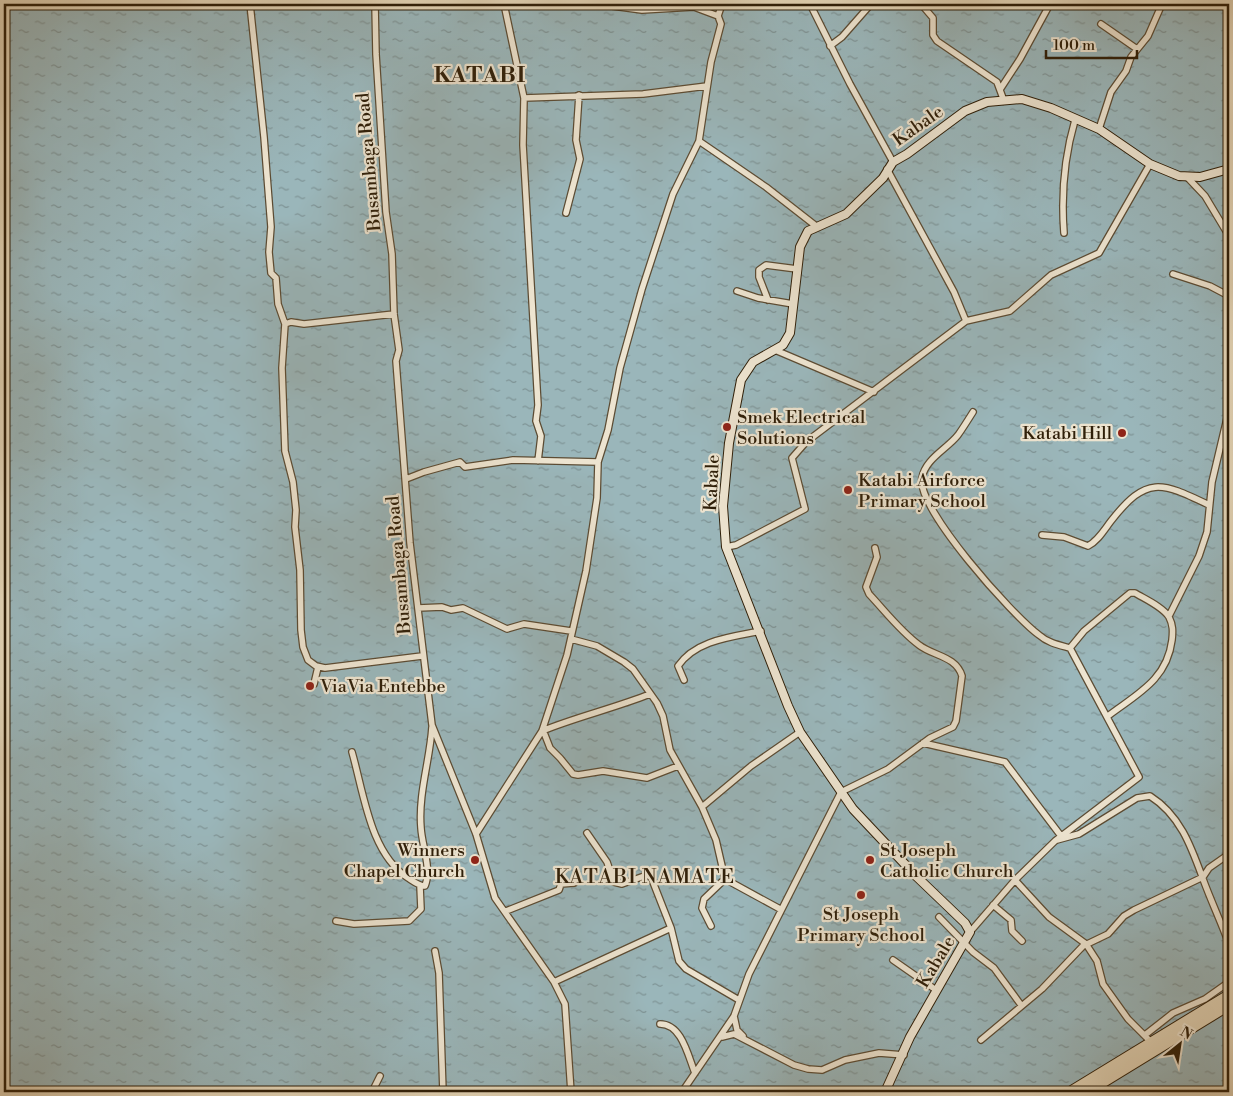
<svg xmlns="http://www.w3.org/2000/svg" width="1233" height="1096" viewBox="0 0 1233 1096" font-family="'Libre Bodoni',serif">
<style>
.water{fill:url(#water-ripples);stroke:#6f7a73}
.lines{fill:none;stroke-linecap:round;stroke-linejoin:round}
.street-casing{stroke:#5c4c34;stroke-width:8}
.secondary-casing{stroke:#2f1f09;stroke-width:10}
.highway-casing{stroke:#2f1f09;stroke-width:12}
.street{stroke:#ede4d0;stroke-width:5.5}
.secondary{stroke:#ede4d0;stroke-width:8}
.highway{stroke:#e3d5b7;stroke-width:10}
.poi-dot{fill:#8f2418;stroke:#ede4d0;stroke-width:2}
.labels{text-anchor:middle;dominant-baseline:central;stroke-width:4.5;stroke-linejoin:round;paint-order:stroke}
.street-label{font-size:18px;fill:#2f1f09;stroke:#ede4d0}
.poi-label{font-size:18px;fill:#2f1f09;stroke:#ede4d0;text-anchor:start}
.quarter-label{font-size:20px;letter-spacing:1px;fill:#2f1f09;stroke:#ede4d0}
.district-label{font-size:22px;font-weight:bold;letter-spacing:1px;fill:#2f1f09;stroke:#ede4d0}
</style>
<defs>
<pattern id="water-ripples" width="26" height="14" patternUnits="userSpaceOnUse" patternTransform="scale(1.25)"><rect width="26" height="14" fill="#9ab6ba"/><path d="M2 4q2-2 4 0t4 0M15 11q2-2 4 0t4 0" fill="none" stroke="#7e9395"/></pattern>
</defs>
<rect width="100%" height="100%" fill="#e3d5b7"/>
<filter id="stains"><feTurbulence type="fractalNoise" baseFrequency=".004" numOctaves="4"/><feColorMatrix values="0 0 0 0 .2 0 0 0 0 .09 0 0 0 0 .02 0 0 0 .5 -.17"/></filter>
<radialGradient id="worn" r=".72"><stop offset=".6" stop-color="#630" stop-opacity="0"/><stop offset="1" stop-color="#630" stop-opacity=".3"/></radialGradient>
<path class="water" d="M 4,4 L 1229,4 L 1229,1092 L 4,1092 Z"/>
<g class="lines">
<defs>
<path id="street" d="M 250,4 L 264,137 L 271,227 L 269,252 L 271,273 L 276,278 L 278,304 L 285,324 L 291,322 L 304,324 L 394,314
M 375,4 L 376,54 L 386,212 L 392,254 L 394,314 L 399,350 L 396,361 L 410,543 L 432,725 L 476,834 L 495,898 L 554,982 L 565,1004 L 571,1092
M 504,4 L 524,98 L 523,145 L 538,405 L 536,421 L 541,436 L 538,461
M 810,4 L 850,84 L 893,162
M 921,4 L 933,18 L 933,35 L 937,41 L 997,82 L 1004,101
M 612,6 L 642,10 L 694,7 L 718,16
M 1101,24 L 1137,49
M 830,46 L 842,37 L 871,4
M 1001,88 L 1020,59 L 1050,4
M 524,98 L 643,94 L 707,86
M 1099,129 L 1111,92 L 1126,71 L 1131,57 L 1148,36 L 1162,4
M 699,141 L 766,187 L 816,226
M 887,169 L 954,292 L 966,321
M 1188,178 L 1205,196 L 1229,236
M 566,213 L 580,159 L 576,140 L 579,95
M 1064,233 C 1061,194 1064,158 1075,120
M 1173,274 L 1210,286 L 1229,296
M 737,291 L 758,298 L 793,304
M 768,300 L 759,277 L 759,270 L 766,265 L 797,269
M 285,324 L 282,368 L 285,451 L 293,482 L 296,510 L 295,527 L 300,570 L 301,630 L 303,647 L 308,660 L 316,666 L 325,668 L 422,656
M 775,350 L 874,392
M 406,479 L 424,472 L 460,462 L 465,467 L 513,460 L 598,462
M 1042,535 L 1064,537 L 1088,546 C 1098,541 1104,530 1111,521 C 1147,475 1161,482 1209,505
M 726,547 L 736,545 L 805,509 L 792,458 L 806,442 L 966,321 L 1010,311 L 1051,275 L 1099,253 L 1150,164
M 418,608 L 442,607 L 451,610 L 463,608 L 507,629 L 524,624 L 571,631
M 1169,616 L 1199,556 L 1207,532 L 1212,482 L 1229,410
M 571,639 L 597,646 L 624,662 L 633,669 L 657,703 L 663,716 L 670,750 L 702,807 L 716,840 L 725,879 L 780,909
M 1070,648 L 1084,631 L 1130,593 L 1135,593 C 1145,599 1163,607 1169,617 C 1173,625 1173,631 1172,640 C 1167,680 1137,694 1108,716
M 684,680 L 678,666 C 696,640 731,637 761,631
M 314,684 L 318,667
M 543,730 L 550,748 L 560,758 L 573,774 L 578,775 L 603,771 L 647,778 L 678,766
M 542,731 C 576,717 615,708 650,694
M 923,743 L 1005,762 L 1061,836
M 352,752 C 364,794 370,853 408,878 C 414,882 419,886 425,886 C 432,869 422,846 421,828 C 418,794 430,760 432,727
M 702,807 L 751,766 L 800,732
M 587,833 L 607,862 L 614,882 L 622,884 L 647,875 L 651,877 L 671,928 L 679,961 L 686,969 L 739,1000
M 476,834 L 542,731 L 567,655 L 586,571 L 597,498 L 598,462 L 608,430 L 620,368 L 642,289 L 673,194 L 699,141 L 711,62 L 721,24 L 718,16 L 722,4
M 1057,840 L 1079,834 L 1137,798 L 1150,796 C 1180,815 1191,846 1203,879 C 1211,901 1221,922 1229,944
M 1015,880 L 1049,917 L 1086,944 L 1097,961 L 1103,984 L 1128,1019 L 1151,1042
M 993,905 L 1011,920 L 1012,931 L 1022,941
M 506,911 L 559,890 L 561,884 L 574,883
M 939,917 L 973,952 L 994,968 L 1021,1005
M 336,921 L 354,924 L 409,921 L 421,909 L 420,886
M 711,926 L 702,908 L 704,899 L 725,879
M 970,932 L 1015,880 L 1055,841 L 1139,777 L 1070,648 C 1059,645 1048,643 1039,635 C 1013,616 916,508 922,478 C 925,459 947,449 958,435 C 963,428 968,420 973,412
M 435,951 L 439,973 L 443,1092
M 893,960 L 936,990
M 554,982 L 671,928
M 734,1016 L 737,1030 L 743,1036
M 660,1024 C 682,1024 688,1056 695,1073
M 1145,1035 L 1173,1013 L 1205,999 L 1229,982
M 722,1037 L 734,1034 L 794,1065 L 808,1069 L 822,1070 L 845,1060 L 879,1053 L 904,1055
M 981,1040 L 1042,989 L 1083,946 L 1108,934 L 1124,916 L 1134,910 L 1203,877 L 1209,868 L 1229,854
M 372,1092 L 380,1076
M 674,1092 L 682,1091
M 682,1092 L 734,1016 L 749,974 L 841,792 L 888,769 L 930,738 L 953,727 L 956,721 L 962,676 C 956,656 933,656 919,645 C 900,631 885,611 869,594 L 866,587 L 877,557 L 875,548"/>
<path id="secondary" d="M 885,1092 L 910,1037 L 970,932 L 965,923 L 917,877 L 853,809 L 800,732 L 788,706 L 726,547 L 723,506 L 729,443 L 741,380 L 753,362 L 783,345 L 790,333 L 800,247 L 808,231 L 846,214 L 883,178 L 893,162 L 907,154 L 965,111 L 987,102 L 1022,99 L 1051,108 L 1099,129 L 1150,164 L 1179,176 L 1200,177 L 1229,169"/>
<path id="highway" d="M 1070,1092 L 1229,995
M 1087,1092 L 1229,1005"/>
</defs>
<use href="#street" class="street-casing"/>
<use href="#secondary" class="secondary-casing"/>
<use href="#highway" class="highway-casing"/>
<use href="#street" class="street"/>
<use href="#secondary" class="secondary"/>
<use href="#highway" class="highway"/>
</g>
<g class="poi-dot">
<circle cx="727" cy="427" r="5"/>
<circle cx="1122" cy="433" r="5"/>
<circle cx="848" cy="490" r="5"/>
<circle cx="310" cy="686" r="5"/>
<circle cx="475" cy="860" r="5"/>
<circle cx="870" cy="860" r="5"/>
<circle cx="861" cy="895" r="5"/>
</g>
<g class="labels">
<g class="street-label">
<text transform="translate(918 126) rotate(-35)">Kabale</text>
<text transform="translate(369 162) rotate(-95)">Busambaga Road</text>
<text transform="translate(712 483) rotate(-87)">Kabale</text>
<text transform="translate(399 565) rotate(-95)">Busambaga Road</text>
<text transform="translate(936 962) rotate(-59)">Kabale</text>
</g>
<g class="poi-label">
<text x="737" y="417">Smek Electrical<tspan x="737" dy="21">Solutions</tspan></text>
<text x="1112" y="433" text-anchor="end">Katabi Hill</text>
<text x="858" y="480">Katabi Airforce<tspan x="858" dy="21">Primary School</tspan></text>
<text x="320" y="686">ViaVia Entebbe</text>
<text x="465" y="850" text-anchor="end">Winners<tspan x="465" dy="21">Chapel Church</tspan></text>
<text x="880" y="850">St Joseph<tspan x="880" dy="21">Catholic Church</tspan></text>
<text x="861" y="914" text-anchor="middle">St Joseph<tspan x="861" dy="21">Primary School</tspan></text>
</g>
<g class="quarter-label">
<text x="645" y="877">KATABI NAMATE</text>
</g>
<g class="district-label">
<text x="480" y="75">KATABI</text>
</g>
</g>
<rect width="1233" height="1096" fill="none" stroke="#e3d5b7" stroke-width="20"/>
<rect x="5" y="5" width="1223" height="1086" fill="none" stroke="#2f1f09" stroke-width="2.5"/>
<rect x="10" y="10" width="1213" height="1076" fill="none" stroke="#2f1f09"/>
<g transform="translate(1180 1044) rotate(30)" stroke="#ede4d0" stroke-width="4" paint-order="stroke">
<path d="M0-4L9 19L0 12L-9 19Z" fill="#2f1f09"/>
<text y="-8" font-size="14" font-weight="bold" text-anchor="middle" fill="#2f1f09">N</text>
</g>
<path d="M1046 50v8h91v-8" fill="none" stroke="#2f1f09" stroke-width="2.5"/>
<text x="1053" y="50" font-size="15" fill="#2f1f09" stroke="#ede4d0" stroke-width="4" paint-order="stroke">100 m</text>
<rect width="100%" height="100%" filter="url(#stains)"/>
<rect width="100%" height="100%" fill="url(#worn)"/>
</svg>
